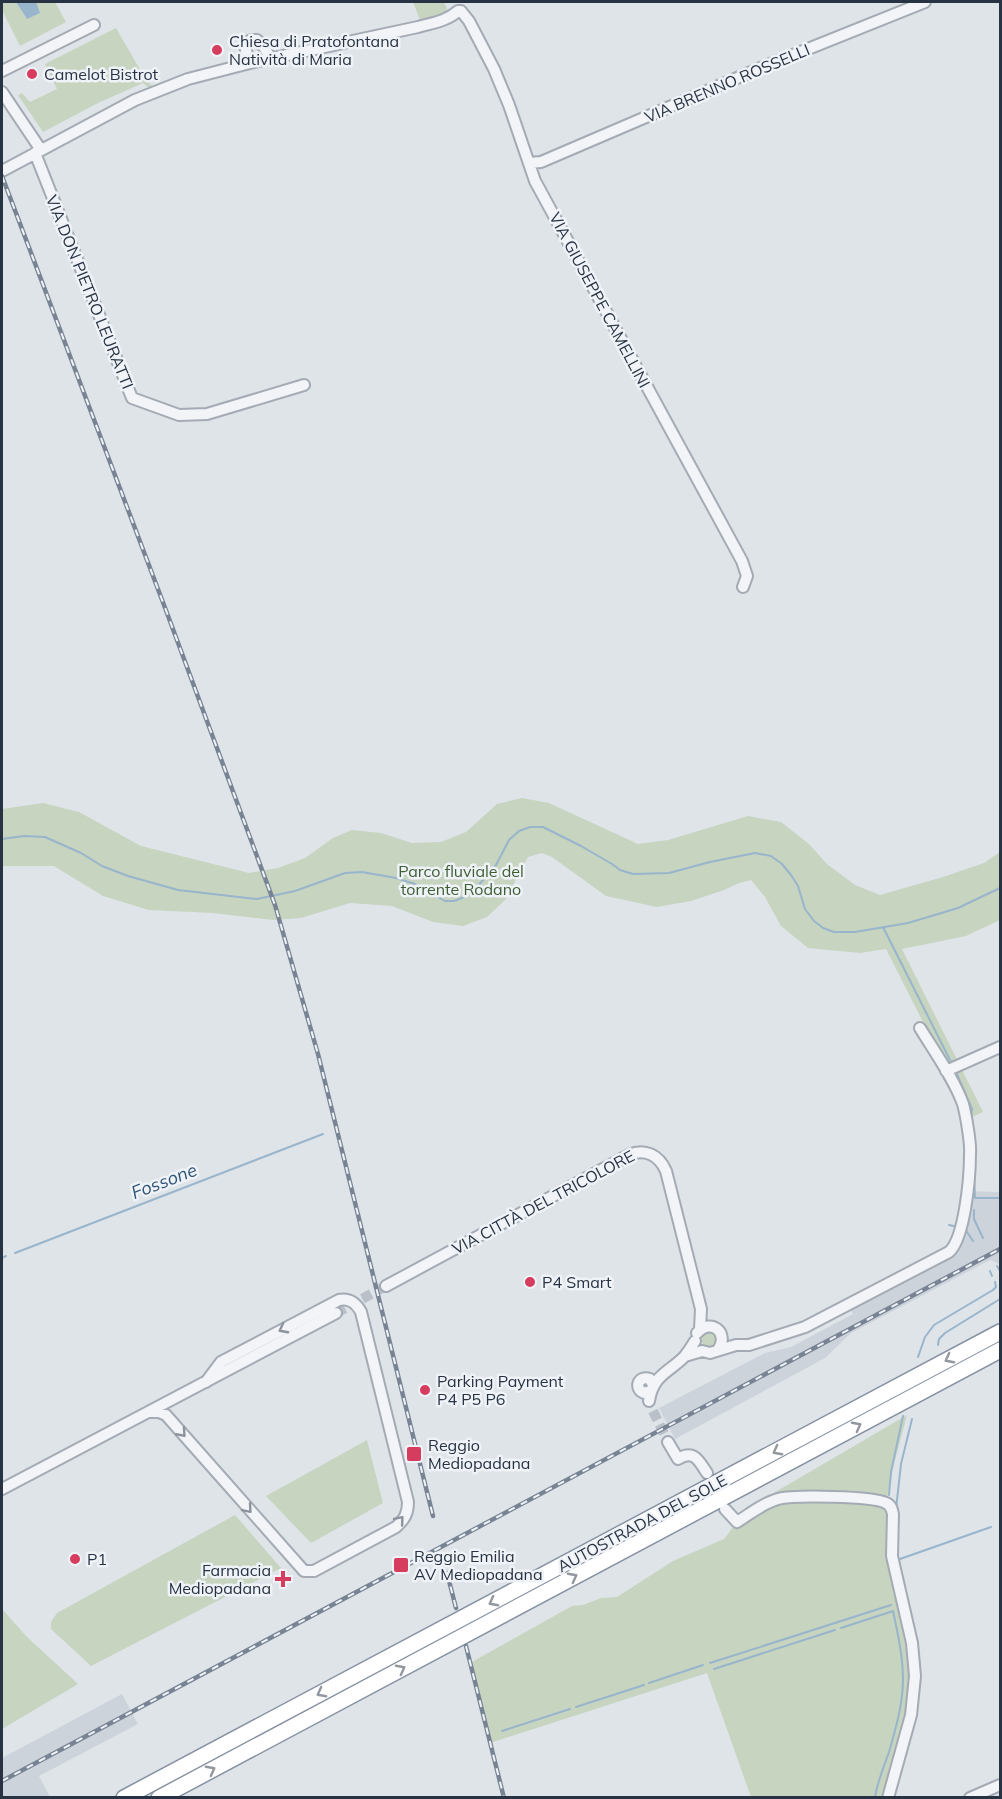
<svg xmlns="http://www.w3.org/2000/svg" width="1002" height="1799" viewBox="0 0 1002 1799" font-family="Mulish,sans-serif">
<style>
.built{fill:#cdd3db}
.green{fill:#c6d4c0}
.water{fill:#98b5cc}
.lines{fill:none;stroke-linecap:round;stroke-linejoin:round}
.stream{stroke:#98b5cc;stroke-width:2}
.minor-tunnel{stroke:#bac0c8;stroke-width:10;stroke-dasharray:10 5;stroke-linecap:butt}
.minor-casing{stroke:#a4abb4;stroke-width:14}
.highway-casing{stroke:#8692a1;stroke-width:18}
.minor{stroke:#f2f4f7;stroke-width:10}
.highway{stroke:#fff;stroke-width:15}
.rail-casing{stroke:#788494;stroke-width:4.5}
.rail{stroke:#eff3f7;stroke-width:2;stroke-dasharray:7;stroke-linecap:butt}
.oneway{stroke:#8c939c}
.oneway2{stroke:#9398a0}
.poi-dot{fill:#d63c5e;stroke:#eff3f7;stroke-width:2}
.labels{text-anchor:middle;dominant-baseline:central;stroke-width:5;stroke-linejoin:round;paint-order:stroke}
.poi-label{font-size:16px;fill:#273242;stroke:#eff3f7;text-anchor:start}
.street-label{font-size:16px;fill:#273242;stroke:#eff3f7}
.park-label{font-size:16px;fill:#3e5e33;stroke:#eff3f7}
.water-label{font-size:18px;font-style:italic;fill:#2f5478;stroke:#eff3f7}
</style>
<rect width="100%" height="100%" fill="#dfe4e9"/>
<path class="built" d="M 962,1191 L 1000,1192 L 1000,1264 L 990,1260 L 851,1333 L 825,1358 L 675,1439 L 659,1408 L 765,1353 L 791,1347 L 853,1314 L 846,1302 L 945,1250 L 954,1239 Z
M 122,1694 L 138,1724 L 39,1776 L 50,1797 L 2,1797 L 2,1758 Z"/>
<path class="green" d="M 2,2 L 16,2 L 27,19 L 36,2 L 55,2 L 66,22 L 20,46 L 2,10 Z
M 413,2 L 444,2 L 448,11 L 420,20 Z
M 116,28 L 146,80 L 153,87 L 149,88 L 143,83 L 98,103 L 43,132 L 18,95 L 22,93 L 30,102 L 57,89 L 45,64 Z
M 522,798 L 549,803 L 638,844 L 668,840 L 748,816 L 781,822 L 809,844 L 827,864 L 855,885 L 880,895 L 943,877 L 984,863 L 1000,852 L 1000,920 L 966,936 L 902,949 L 983,1112 L 972,1117 L 967,1116 L 928,1032 L 886,949 L 860,953 L 808,948 L 781,926 L 765,897 L 751,880 L 739,883 L 724,890 L 691,901 L 657,907 L 606,896 L 552,857 L 542,853 L 528,857 L 505,900 L 487,917 L 463,926 L 433,922 L 392,906 L 350,903 L 301,918 L 273,920 L 213,913 L 149,910 L 103,896 L 54,866 L 2,866 L 2,809 L 43,803 L 79,812 L 141,846 L 249,873 L 278,868 L 305,858 L 333,838 L 352,830 L 381,833 L 412,843 L 441,842 L 466,832 L 497,804 Z
M701 1339a8 8 0 1 1 16 0a8 8 0 1 1-16 0Z
M 907,1415 L 894,1464 L 887,1499 C 860,1487 803,1492 772,1494 Z
M 367,1440 L 383,1503 L 311,1543 L 266,1496 Z
M 781,1498 L 889,1505 L 891,1535 L 915,1676 L 888,1797 L 751,1797 L 707,1673 L 490,1743 L 470,1663 L 572,1606 L 583,1605 L 601,1598 L 617,1597 L 673,1561 L 724,1539 L 737,1522 Z
M 235,1515 L 281,1568 L 91,1666 L 51,1629 L 51,1622 L 57,1613 Z
M 2,1609 L 27,1637 L 78,1684 L 2,1729 Z"/>
<path class="water" d="M 16,2 L 36,2 L 40,13 L 27,19 Z"/>
<g class="lines">
<path class="stream" d="M 2,839 L 24,836 L 45,837 L 81,853 L 102,866 L 128,876 L 178,890 L 257,899 L 295,891 L 345,873 L 362,872 L 396,878 L 415,884 L 445,901 L 454,901 L 462,898 L 477,887 L 496,865 L 509,840 L 519,831 L 530,827 L 543,827 L 581,846 L 612,864 L 620,870 L 633,874 L 669,873 L 710,862 L 755,853 L 771,856 L 782,864 L 791,875 L 798,886 L 805,909 L 814,921 L 823,928 L 834,932 L 855,932 L 908,923 L 958,908 L 1000,888
M 883,927 L 952,1064
M 956,1072 L 972,1109 L 971,1116
M 974,1173 L 975,1198 L 1000,1198
M 974,1210 L 974,1219 L 983,1238
M 949,1225 L 958,1227
M 965,1229 L 973,1241
M 15,1253 L 323,1134
M 2,1258 L 6,1256
M 997,1266 L 1000,1271
M 990,1271 L 992,1276
M 938,1345 L 939,1339 L 945,1333 L 1000,1299
M 918,1357 L 925,1337 L 934,1325 L 993,1290 L 996,1287 L 995,1282
M 889,1495 L 891,1472 L 903,1416
M 896,1509 L 901,1464 L 912,1419
M 900,1559 L 991,1527
M 841,1628 L 893,1611 C 898,1634 903,1657 903,1680 C 903,1703 896,1727 890,1749 C 885,1765 877,1781 875,1798
M 917,1639 L 919,1666
M 710,1663 L 891,1605
M 714,1669 L 835,1630
M 649,1683 L 703,1665
M 576,1707 L 644,1685
M 502,1731 L 570,1709"/>
<path class="minor-tunnel" d="M 336,1313 L 386,1286
M 653,1411 L 668,1442"/>
<defs>
<path id="minor" d="M 458,11 L 461,11 L 469,21 L 494,69 L 509,105 L 535,181 L 742,561 L 747,576 L 743,587
M 250,63 L 246,51 L 246,44 L 251,40 L 257,40 L 264,47 L 271,59
M 2,71 L 94,25
M 2,92 L 41,150
M 35,153 L 132,398 L 179,415 L 207,414 L 304,385
M 529,163 L 541,162 L 758,69 L 925,2
M 2,171 L 135,100 L 188,79 L 250,63 L 418,27 C 432,23 447,21 458,11
M 946,1071 L 1000,1047
M 386,1286 L 629,1155 C 645,1148 659,1155 666,1171 L 701,1309 L 700,1329
M 697,1333 C 711,1317 730,1333 718,1350
M 685,1356 L 702,1351 L 710,1353 L 736,1345 L 749,1345 L 805,1327 L 949,1252 C 965,1238 970,1176 970,1154 C 971,1144 966,1115 963,1104 C 954,1079 934,1051 920,1028
M 650,1391 L 644,1393 C 633,1388 639,1375 650,1379 L 653,1385
M 649,1401 C 653,1375 668,1373 684,1357 C 688,1352 692,1346 695,1341
M 148,1412 L 159,1412 L 166,1415 L 304,1571 L 314,1571 L 396,1527 C 405,1519 408,1513 408,1502 L 361,1312 C 356,1303 350,1298 339,1300 L 221,1362 L 206,1382
M 668,1442 L 678,1459 C 694,1449 699,1461 707,1473
M 2,1489 L 336,1313
M 725,1509 L 737,1522 C 750,1514 763,1503 778,1499 C 793,1495 873,1496 886,1503 C 891,1505 892,1509 893,1514 L 892,1556 L 912,1643 L 915,1676 L 911,1715 L 888,1798
M 970,1798 L 1000,1785"/>
<path id="highway" d="M 124,1798 L 1000,1332
M 159,1798 L 1000,1350"/>
</defs>
<use href="#minor" class="minor-casing"/>
<use href="#highway" class="highway-casing"/>
<use href="#minor" class="minor"/>
<use href="#highway" class="highway"/>
<defs>
<path id="rail" d="M 2,176 L 167,613 L 275,905 L 318,1054 L 433,1516
M 447,1573 L 456,1608
M 466,1646 L 504,1798
M 2,1781 L 1000,1249"/>
</defs>
<use href="#rail" class="rail-casing"/>
<use href="#rail" class="rail"/>
</g>
<defs><path id="oneway-chevron" d="M-2-3.5L2.5 0L-2 3.5" fill="none" stroke-width="1.6" stroke-linecap="round" stroke-linejoin="round" transform="scale(1.5)"/></defs>
<g class="oneway">
<use href="#oneway-chevron" transform="translate(283 1329) rotate(152)"/>
<use href="#oneway-chevron" transform="translate(182 1433) rotate(48)"/>
<use href="#oneway-chevron" transform="translate(248 1509) rotate(49)"/>
<use href="#oneway-chevron" transform="translate(400 1520) rotate(-50)"/>
</g>
<g class="oneway2">
<use href="#oneway-chevron" transform="translate(949 1359) rotate(152)"/>
<use href="#oneway-chevron" transform="translate(857 1426) rotate(-28)"/>
<use href="#oneway-chevron" transform="translate(777 1451) rotate(152)"/>
<use href="#oneway-chevron" transform="translate(573 1577) rotate(-28)"/>
<use href="#oneway-chevron" transform="translate(493 1602) rotate(152)"/>
<use href="#oneway-chevron" transform="translate(401 1669) rotate(-28)"/>
<use href="#oneway-chevron" transform="translate(321 1693) rotate(152)"/>
<use href="#oneway-chevron" transform="translate(211 1770) rotate(-28)"/>
</g>
<g class="poi-dot">
<circle cx="217" cy="50" r="6"/>
<circle cx="32" cy="74" r="6"/>
<circle cx="530" cy="1282" r="6"/>
<circle cx="425" cy="1390" r="6"/>
<rect x="406" y="1446" width="16" height="16" rx="3"/>
<circle cx="75" cy="1559" r="6"/>
<rect x="393" y="1557" width="16" height="16" rx="3"/>
<path d="M280 1570h6v6h6v6h-6v6h-6v-6h-6v-6h6z"/>
</g>
<g class="labels">
<g class="poi-label">
<text x="229" y="41">Chiesa di Pratofontana<tspan x="229" dy="18">Natività di Maria</tspan></text>
<text x="44" y="74">Camelot Bistrot</text>
<text x="542" y="1282">P4 Smart</text>
<text x="437" y="1381">Parking Payment<tspan x="437" dy="18">P4 P5 P6</tspan></text>
<text x="428" y="1445">Reggio<tspan x="428" dy="18">Mediopadana</tspan></text>
<text x="414" y="1556">Reggio Emilia<tspan x="414" dy="18">AV Mediopadana</tspan></text>
<text x="87" y="1559">P1</text>
<text x="271" y="1570" text-anchor="end">Farmacia<tspan x="271" dy="18">Mediopadana</tspan></text>
</g>
<g class="street-label">
<text transform="translate(727 83) rotate(-23)">VIA BRENNO ROSSELLI</text>
<text transform="translate(90 292) rotate(68)">VIA DON PIETRO LEURATTI</text>
<text transform="translate(600 300) rotate(62)">VIA GIUSEPPE CAMELLINI</text>
<text transform="translate(543 1202) rotate(-28)">VIA CITTÀ DEL TRICOLORE</text>
<text transform="translate(642 1523) rotate(-28)">AUTOSTRADA DEL SOLE</text>
</g>
<g class="park-label">
<text x="461" y="871">Parco fluviale del<tspan x="461" dy="18">torrente Rodano</tspan></text>
</g>
<g class="water-label">
<text transform="translate(164 1181) rotate(-21)">Fossone</text>
</g>
</g>
<rect width="1002" height="1799" fill="none" stroke="#273242" stroke-width="6"/>
</svg>
